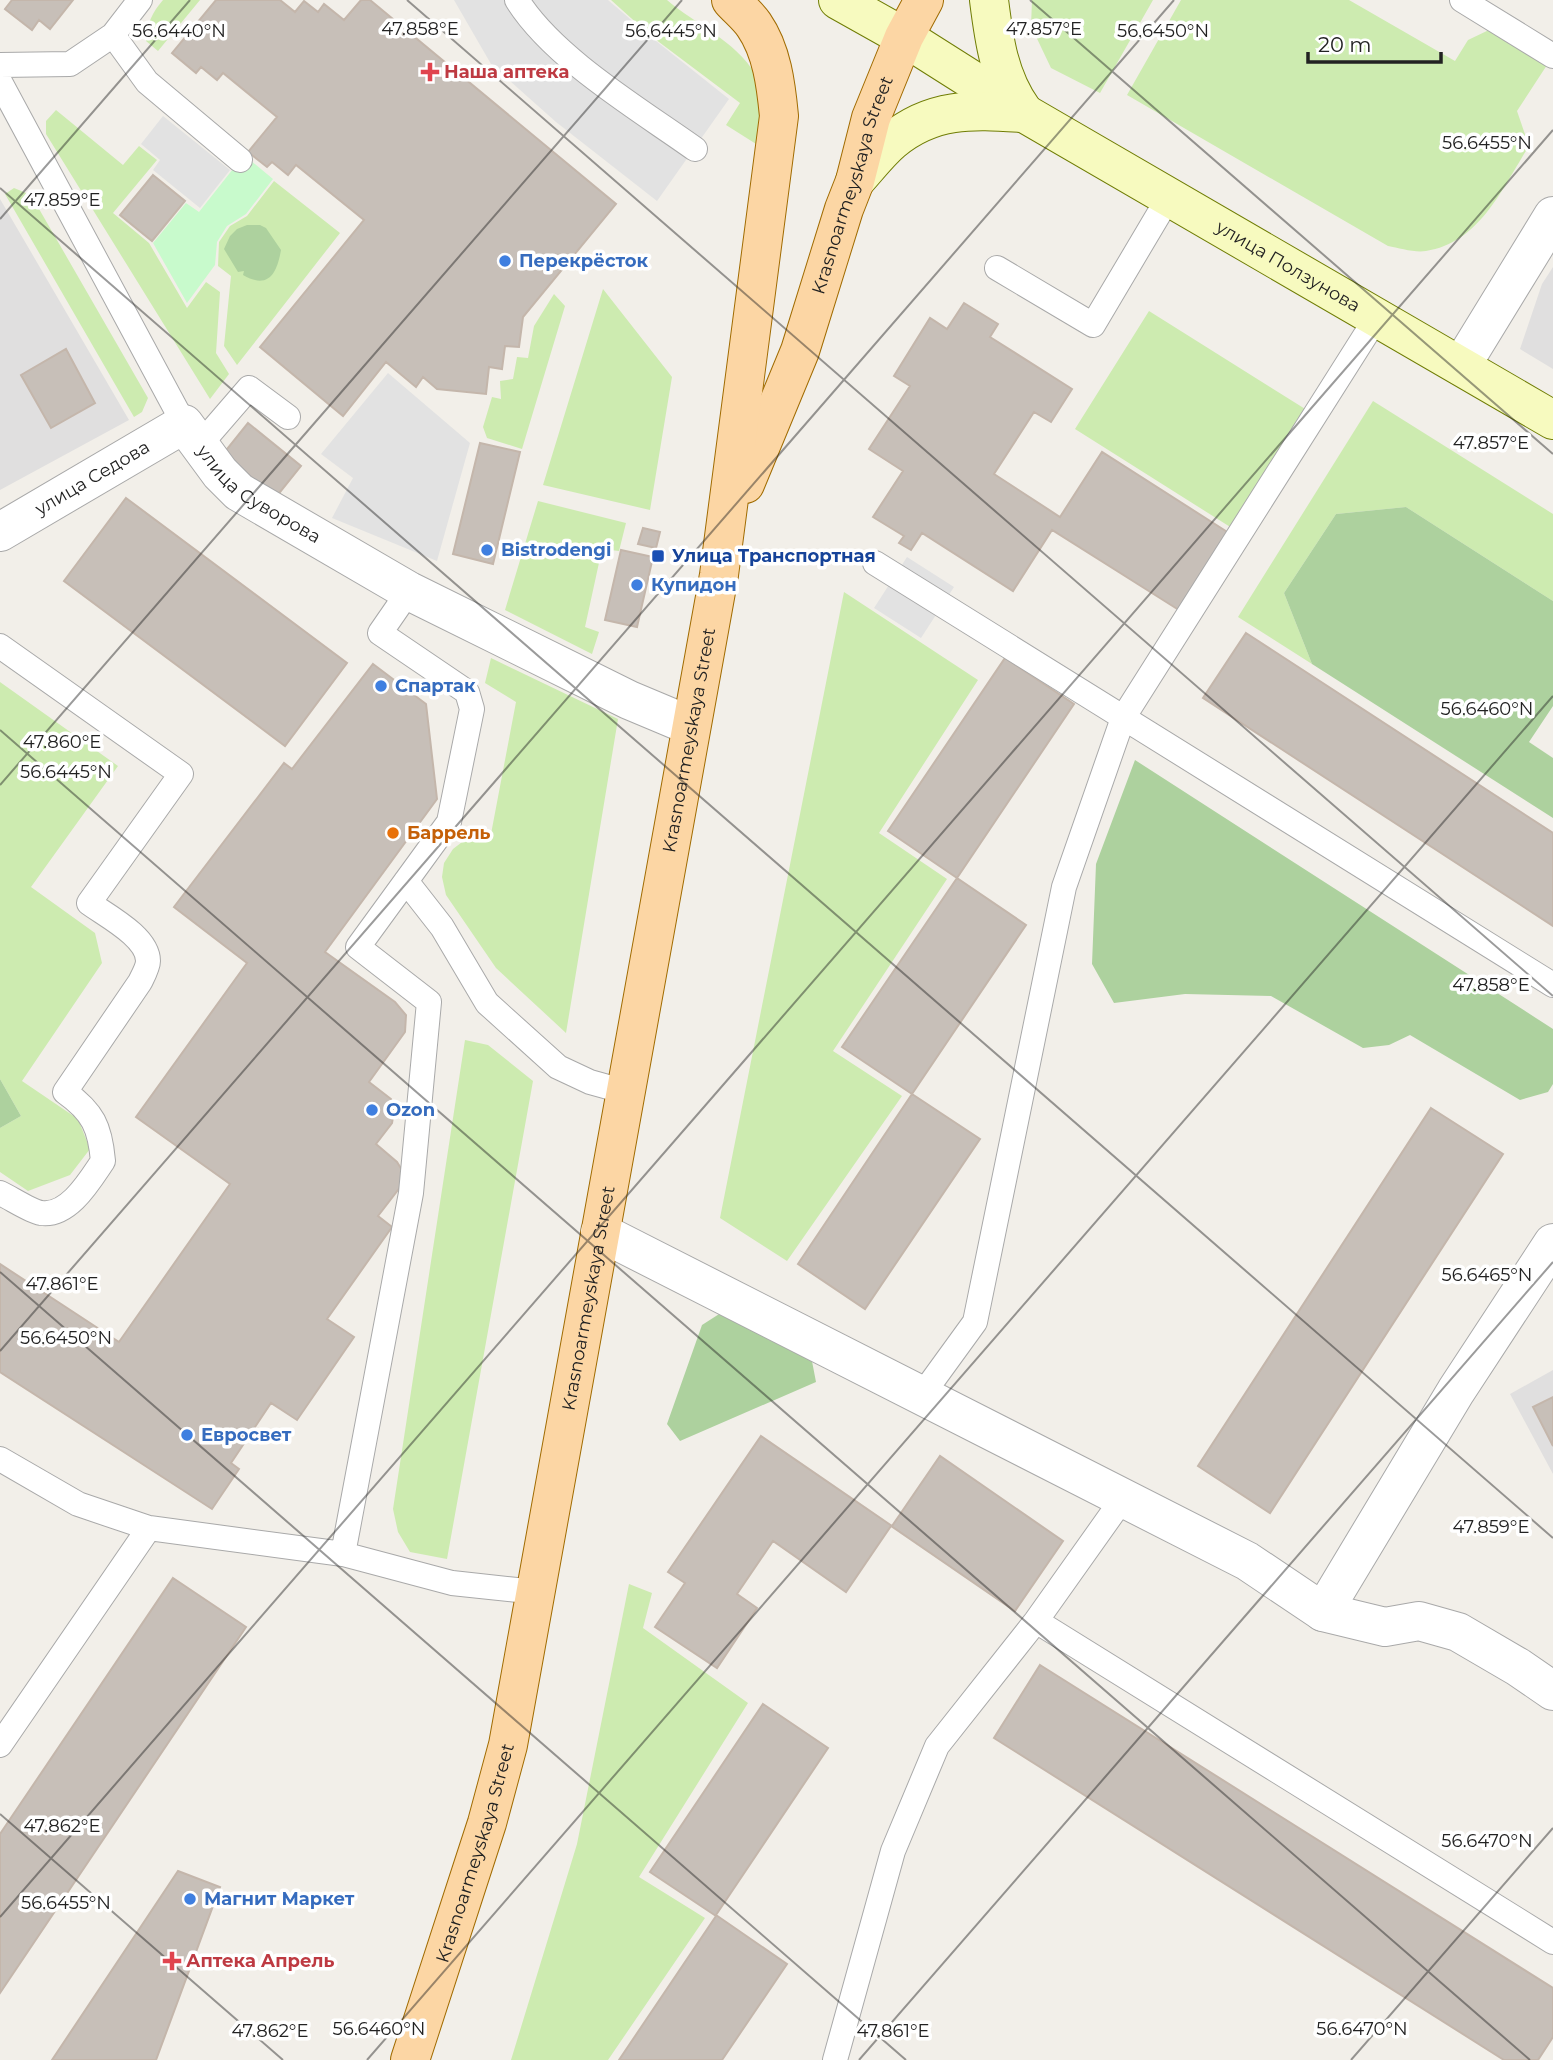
<svg xmlns="http://www.w3.org/2000/svg" width="1553" height="2060" viewBox="0 0 1553 2060" font-family="Montserrat,sans-serif">
<style>
.residential{fill:#e0dfdf}
.grass{fill:#cdebb0}
.forest{fill:#add19e}
.park{fill:#c8facc}
.parking{fill:#e2e2e2}
.building{fill:#c7bfb8;stroke:#c4b6ab;stroke-width:2}
.lines{fill:none;stroke-linecap:round;stroke-linejoin:round}
.service-casing{stroke:#a9a9a9;stroke-width:26}
.minor-casing{stroke:#a9a9a9;stroke-width:40}
.tertiary-casing{stroke:#a9a9a9;stroke-width:40}
.secondary-casing{stroke:#707d05;stroke-width:40}
.primary-casing{stroke:#a06b00;stroke-width:40}
.service{stroke:#fff;stroke-width:24}
.minor{stroke:#fff;stroke-width:38}
.tertiary{stroke:#fff;stroke-width:38}
.secondary{stroke:#f7fabf;stroke-width:38}
.primary{stroke:#fcd6a4;stroke-width:38}
.ticks{fill:none;stroke:#222;stroke-width:2;stroke-opacity:0.45}
.health-dot{fill:#e0444e;stroke:#fff;stroke-width:2.5}
.shop-dot{fill:#3f7fe0;stroke:#fff;stroke-width:2.5}
.transit-dot{fill:#1a4fb4;stroke:#fff;stroke-width:2.5}
.food-dot{fill:#e8710a;stroke:#fff;stroke-width:2.5}
.labels{text-anchor:middle;dominant-baseline:central;stroke-width:7;stroke-linejoin:round;paint-order:stroke}
.health-label{font-size:18px;font-weight:bold;fill:#be3a42;stroke:#fff;text-anchor:start}
.street-label{font-size:18px;fill:#222;stroke:#fff}
.shop-label{font-size:18px;font-weight:bold;fill:#366cbe;stroke:#fff;text-anchor:start}
.transit-label{font-size:18px;font-weight:bold;fill:#164399;stroke:#fff;text-anchor:start}
.food-label{font-size:18px;font-weight:bold;fill:#c56008;stroke:#fff;text-anchor:start}
.ticks-label{font-size:18px;text-anchor:middle;fill:#222;stroke:#fff;stroke-width:7;stroke-linejoin:round;paint-order:stroke}
</style>
<rect width="100%" height="100%" fill="#f2efe9"/>
<path class="residential" d="M 0,199 L 129,420 L 0,490 Z
M 1553,267 L 1553,369 L 1520,349 L 1542,284 Z
M 1553,1370 L 1553,1474 L 1510,1394 Z"/>
<path class="grass" d="M 163,0 L 200,0 L 158,51 L 146,41 C 147,23 152,13 163,0 Z
M 611,0 L 667,0 C 695,24 736,41 755,74 C 762,87 769,137 772,154 L 726,125 L 740,103 L 651,36 Z
M 1032,0 L 1153,0 L 1100,93 L 1051,68 L 1031,26 Z
M 1181,0 L 1349,0 L 1455,61 L 1468,40 L 1491,29 L 1547,65 L 1517,111 L 1529,146 C 1503,187 1480,243 1426,251 C 1415,253 1399,248 1388,246 L 1127,95 Z
M 56,110 L 123,165 L 139,146 L 157,160 L 113,213 L 149,243 L 187,308 L 206,282 L 220,292 L 216,353 L 229,374 L 210,399 L 46,134 L 46,121 Z
M 274,181 L 340,233 L 237,365 L 224,346 L 231,276 L 218,266 L 219,242 L 230,226 L 247,216 Z
M 14,188 L 31,195 L 148,398 L 142,412 L 134,417 L 5,194 Z
M 603,289 L 672,377 L 650,510 L 543,485 Z
M 554,294 L 565,306 L 522,449 L 487,438 L 483,427 L 492,397 L 501,399 L 500,381 L 513,379 L 517,357 L 528,358 L 534,326 Z
M 1149,311 L 1310,412 L 1235,530 L 1075,429 Z
M 1373,401 L 1553,514 L 1553,601 L 1406,507 L 1336,514 L 1284,593 L 1312,664 L 1238,617 Z
M 538,501 L 626,523 L 619,551 L 602,549 L 585,627 L 599,632 L 592,654 L 505,610 Z
M 844,592 L 978,680 L 879,833 L 947,879 L 833,1051 L 902,1096 L 787,1261 L 720,1218 Z
M 491,658 L 618,719 L 566,1033 L 496,968 L 446,895 L 442,877 L 444,863 L 453,849 L 466,839 L 491,834 L 516,702 L 485,683 Z
M 0,682 L 118,766 L 31,887 L 95,933 L 102,963 L 22,1081 L 78,1119 L 90,1149 L 70,1175 L 28,1191 L 0,1172 L 0,1128 L 21,1116 L 0,1079 Z
M 465,1040 L 488,1045 L 533,1081 L 447,1559 L 410,1552 L 398,1532 L 393,1509 Z
M 629,1584 L 652,1593 L 643,1628 L 748,1703 L 639,1877 L 705,1918 L 608,2060 L 511,2060 L 577,1844 Z"/>
<path class="forest" d="M 247,225 L 260,225 L 266,228 L 281,250 C 277,273 269,290 243,275 L 244,271 L 238,272 L 224,249 L 230,236 L 237,229 Z
M 1406,507 L 1553,601 L 1553,706 L 1529,742 L 1553,758 L 1553,818 L 1312,664 L 1284,593 L 1336,514 Z
M 1135,760 L 1553,1029 L 1553,1084 L 1548,1092 L 1520,1100 L 1410,1035 L 1389,1045 L 1363,1048 L 1271,996 L 1185,994 L 1114,1003 L 1092,964 L 1096,864 Z
M 0,1079 L 21,1116 L 0,1128 Z
M 727,1309 L 811,1356 L 816,1382 L 680,1441 L 667,1424 L 702,1325 Z"/>
<path class="park" d="M 244,155 L 273,179 L 246,214 L 227,226 L 217,242 L 215,265 L 187,303 L 153,243 L 186,203 L 199,212 Z"/>
<path class="parking" d="M 454,0 L 608,0 L 651,37 L 729,99 L 657,201 L 556,122 L 491,64 Z
M 163,116 L 230,170 L 200,208 L 153,170 L 160,160 L 141,144 Z
M 388,373 L 470,443 L 437,561 L 332,518 L 353,478 L 321,454 Z
M 907,557 L 954,587 L 921,638 L 874,608 Z"/>
<path class="building" d="M 12,0 L 73,0 L 50,29 L 39,20 L 32,30 L 5,9 Z
M 216,0 L 280,0 L 295,12 L 304,1 L 318,12 L 324,4 L 344,20 L 361,0 L 370,0 L 616,204 L 523,317 L 519,347 L 505,346 L 502,369 L 489,367 L 486,394 L 437,389 L 423,377 L 416,387 L 386,362 L 343,416 L 260,347 L 364,220 L 296,165 L 288,175 L 272,162 L 267,167 L 248,152 L 277,117 L 223,73 L 217,80 L 201,67 L 196,73 L 172,53 Z
M 153,175 L 185,201 L 152,241 L 120,215 Z
M 964,303 L 998,324 L 990,337 L 1072,389 L 1051,422 L 1034,412 L 994,474 L 1060,517 L 1102,452 L 1232,535 L 1182,612 L 1052,530 L 1013,591 L 922,533 L 911,550 L 899,543 L 904,536 L 873,517 L 903,471 L 869,449 L 910,386 L 894,376 L 930,318 L 947,329 Z
M 66,349 L 95,403 L 51,428 L 21,375 Z
M 248,423 L 301,466 L 276,497 L 223,454 Z
M 480,443 L 520,452 L 493,564 L 453,554 Z
M 126,498 L 347,663 L 285,746 L 64,581 Z
M 643,528 L 660,532 L 656,548 L 638,544 Z
M 621,550 L 653,557 L 637,627 L 605,620 Z
M 1246,633 L 1553,833 L 1553,926 L 1203,698 Z
M 1005,658 L 1074,704 L 957,878 L 1026,925 L 912,1094 L 980,1139 L 865,1309 L 798,1264 L 912,1094 L 842,1047 L 957,878 L 888,831 Z
M 373,664 L 426,704 L 437,799 L 325,952 L 395,1002 L 406,1015 L 405,1032 L 369,1082 L 391,1099 L 394,1111 L 392,1123 L 376,1144 L 397,1162 L 405,1175 L 401,1186 L 378,1216 L 392,1227 L 327,1319 L 354,1337 L 297,1420 L 271,1403 L 231,1463 L 239,1469 L 212,1509 L 0,1372 L 0,1264 L 119,1342 L 230,1184 L 136,1117 L 247,963 L 174,907 L 284,763 L 292,769 Z
M 1431,1108 L 1503,1154 L 1270,1513 L 1198,1466 Z
M 1553,1397 L 1553,1446 L 1533,1407 Z
M 761,1436 L 892,1526 L 940,1456 L 1063,1541 L 1015,1611 L 891,1526 L 846,1592 L 773,1541 L 737,1594 L 757,1608 L 717,1668 L 655,1627 L 685,1583 L 668,1572 Z
M 173,1578 L 246,1627 L 0,1993 L 0,1834 Z
M 1040,1665 L 1553,1988 L 1553,2037 L 1538,2060 L 1504,2060 L 994,1738 Z
M 763,1704 L 828,1748 L 716,1915 L 787,1964 L 722,2060 L 619,2060 L 716,1916 L 650,1872 Z
M 178,1871 L 220,1887 L 156,2060 L 52,2060 Z"/>
<g class="lines">
<defs>
<path id="service" d="M 517,0 C 553,58 639,109 695,149
M 1462,0 L 1553,56
M 113,35 L 147,82 L 240,160
M 0,65 L 70,64 L 113,35 L 140,0
M 0,82 L 184,424
M 997,268 L 1093,325 L 1169,197
M 198,447 L 249,388 L 288,417
M 875,563 L 1553,985
M 0,646 L 181,774 L 89,903 C 107,916 148,937 148,961 C 148,967 143,976 140,982 L 65,1092 C 93,1112 100,1127 103,1161 C 90,1180 69,1217 41,1213 C 30,1211 11,1198 0,1193
M 406,881 L 442,927 L 487,1003 L 558,1067 L 590,1082 L 626,1092
M 922,1395 L 975,1322 L 1064,887 L 1123,718 L 1377,317
M 0,1459 L 78,1504 L 149,1528 L 343,1554 L 452,1583 L 536,1592
M 343,1554 L 411,1193 L 429,1002 L 358,947 L 449,822 L 472,709 L 467,692 L 380,633 L 409,591
M 1036,1621 L 1553,1942
M 0,1745 L 149,1528
M 835,2060 L 893,1851 L 937,1746 L 1036,1621 L 1124,1497"/>
<g id="minor">
<path id="s1" d="M 0,532 L 184,424 L 220,473 L 239,492 L 409,591 L 629,700 L 691,726"/>
<path d="M 600,1232 L 1247,1561 L 1323,1612 L 1385,1627 L 1419,1621 L 1458,1632 L 1518,1667 L 1553,1691"/>
<path d="M 1323,1612 L 1456,1391 L 1553,1243"/>
</g>
<path id="tertiary" d="M 1461,366 L 1553,216"/>
<g id="secondary">
<path id="s2" d="M 838,0 L 904,37 L 1024,113 L 1553,420"/>
<path d="M 989,0 C 994,40 999,78 1023,111"/>
<path d="M 855,181 C 867,168 879,152 892,141 C 933,107 973,110 1022,113"/>
</g>
<g id="primary">
<path id="s3" d="M 745,484 L 800,351 L 844,209 L 855,181 L 871,118 L 904,37 L 924,0"/>
<path id="s4" d="M 410,2060 L 487,1823 L 508,1745 L 719,575 L 779,116 C 776,85 772,51 754,25 C 748,16 738,8 731,0"/>
</g>
</defs>
<use href="#service" class="service-casing"/>
<use href="#minor" class="minor-casing"/>
<use href="#tertiary" class="tertiary-casing"/>
<use href="#secondary" class="secondary-casing"/>
<use href="#primary" class="primary-casing"/>
<use href="#service" class="service"/>
<use href="#minor" class="minor"/>
<use href="#tertiary" class="tertiary"/>
<use href="#secondary" class="secondary"/>
<use href="#primary" class="primary"/>
</g>
<path class="ticks" d="M 407,0 L 1553,996M 1030,0 L 1553,454M 0,188 L 1553,1538M 0,219 L 190,0M 0,730 L 1530,2060M 0,785 L 682,0M 0,1272 L 906,2060M 0,1351 L 1174,0M 0,1814 L 283,2060M 0,1917 L 1553,130M 367,2060 L 1553,696M 859,2060 L 1553,1262M 1351,2060 L 1553,1828"/>
<g class="health-dot">
<path d="M426.5 61.5h7v7h7v7h-7v7h-7v-7h-7v-7h7z"/>
<path d="M168.5 1950.5h7v7h7v7h-7v7h-7v-7h-7v-7h7z"/>
</g>
<g class="shop-dot">
<circle cx="505" cy="261" r="7"/>
<circle cx="487" cy="550" r="7"/>
<circle cx="637" cy="585" r="7"/>
<circle cx="381" cy="686" r="7"/>
<circle cx="372" cy="1110" r="7"/>
<circle cx="187" cy="1435" r="7"/>
<circle cx="190" cy="1899" r="7"/>
</g>
<rect class="transit-dot" x="651" y="549" width="14" height="14" rx="3.5"/>
<circle class="food-dot" cx="393" cy="833" r="7"/>
<g class="labels">
<g class="health-label">
<text x="444" y="72">Наша аптека</text>
<text x="186" y="1961">Аптека Апрель</text>
</g>
<g class="street-label">
<text stroke="none"><textPath href="#s3" startOffset="318">Krasnoarmeyskaya Street</textPath></text>
<text stroke="none"><textPath href="#s2" startOffset="523">улица Ползунова</textPath></text>
<text stroke="none"><textPath href="#s1" startOffset="107">улица Седова</textPath></text>
<text stroke="none"><textPath href="#s1" startOffset="318">улица Суворова</textPath></text>
<text stroke="none"><textPath href="#s4" startOffset="1351">Krasnoarmeyskaya Street</textPath></text>
<text stroke="none"><textPath href="#s4" startOffset="784">Krasnoarmeyskaya Street</textPath></text>
<text stroke="none"><textPath href="#s4" startOffset="217">Krasnoarmeyskaya Street</textPath></text>
</g>
<g class="shop-label">
<text x="519" y="261">Перекрёсток</text>
<text x="501" y="550">Bistrodengi</text>
<text x="651" y="585">Купидон</text>
<text x="395" y="686">Спартак</text>
<text x="386" y="1110">Ozon</text>
<text x="201" y="1435">Евросвет</text>
<text x="204" y="1899">Магнит Маркет</text>
</g>
<g class="transit-label">
<text x="672" y="556">Улица Транспортная</text>
</g>
<g class="food-label">
<text x="407" y="833">Баррель</text>
</g>
</g>
<g class="ticks-label">
<text x="420" y="35">47.858°E</text>
<text x="1044" y="35">47.857°E</text>
<text x="1163" y="37">56.6450°N</text>
<text x="179" y="37">56.6440°N</text>
<text x="671" y="37">56.6445°N</text>
<text x="1487" y="149">56.6455°N</text>
<text x="62" y="206">47.859°E</text>
<text x="1491" y="449">47.857°E</text>
<text x="1487" y="715">56.6460°N</text>
<text x="62" y="748">47.860°E</text>
<text x="66" y="778">56.6445°N</text>
<text x="1491" y="991">47.858°E</text>
<text x="1487" y="1281">56.6465°N</text>
<text x="62" y="1290">47.861°E</text>
<text x="66" y="1344">56.6450°N</text>
<text x="1491" y="1533">47.859°E</text>
<text x="62" y="1832">47.862°E</text>
<text x="1487" y="1847">56.6470°N</text>
<text x="66" y="1909">56.6455°N</text>
<text x="379" y="2035">56.6460°N</text>
<text x="1362" y="2035">56.6470°N</text>
<text x="270" y="2037">47.862°E</text>
<text x="893" y="2037">47.861°E</text>
</g>
<path d="M1308 52v10h133v-10" fill="none" stroke="#222222" stroke-width="3.5"/>
<text x="1318" y="52" font-size="21" fill="#222222" stroke="#ffffff" stroke-width="5" paint-order="stroke">20 m</text>
</svg>
